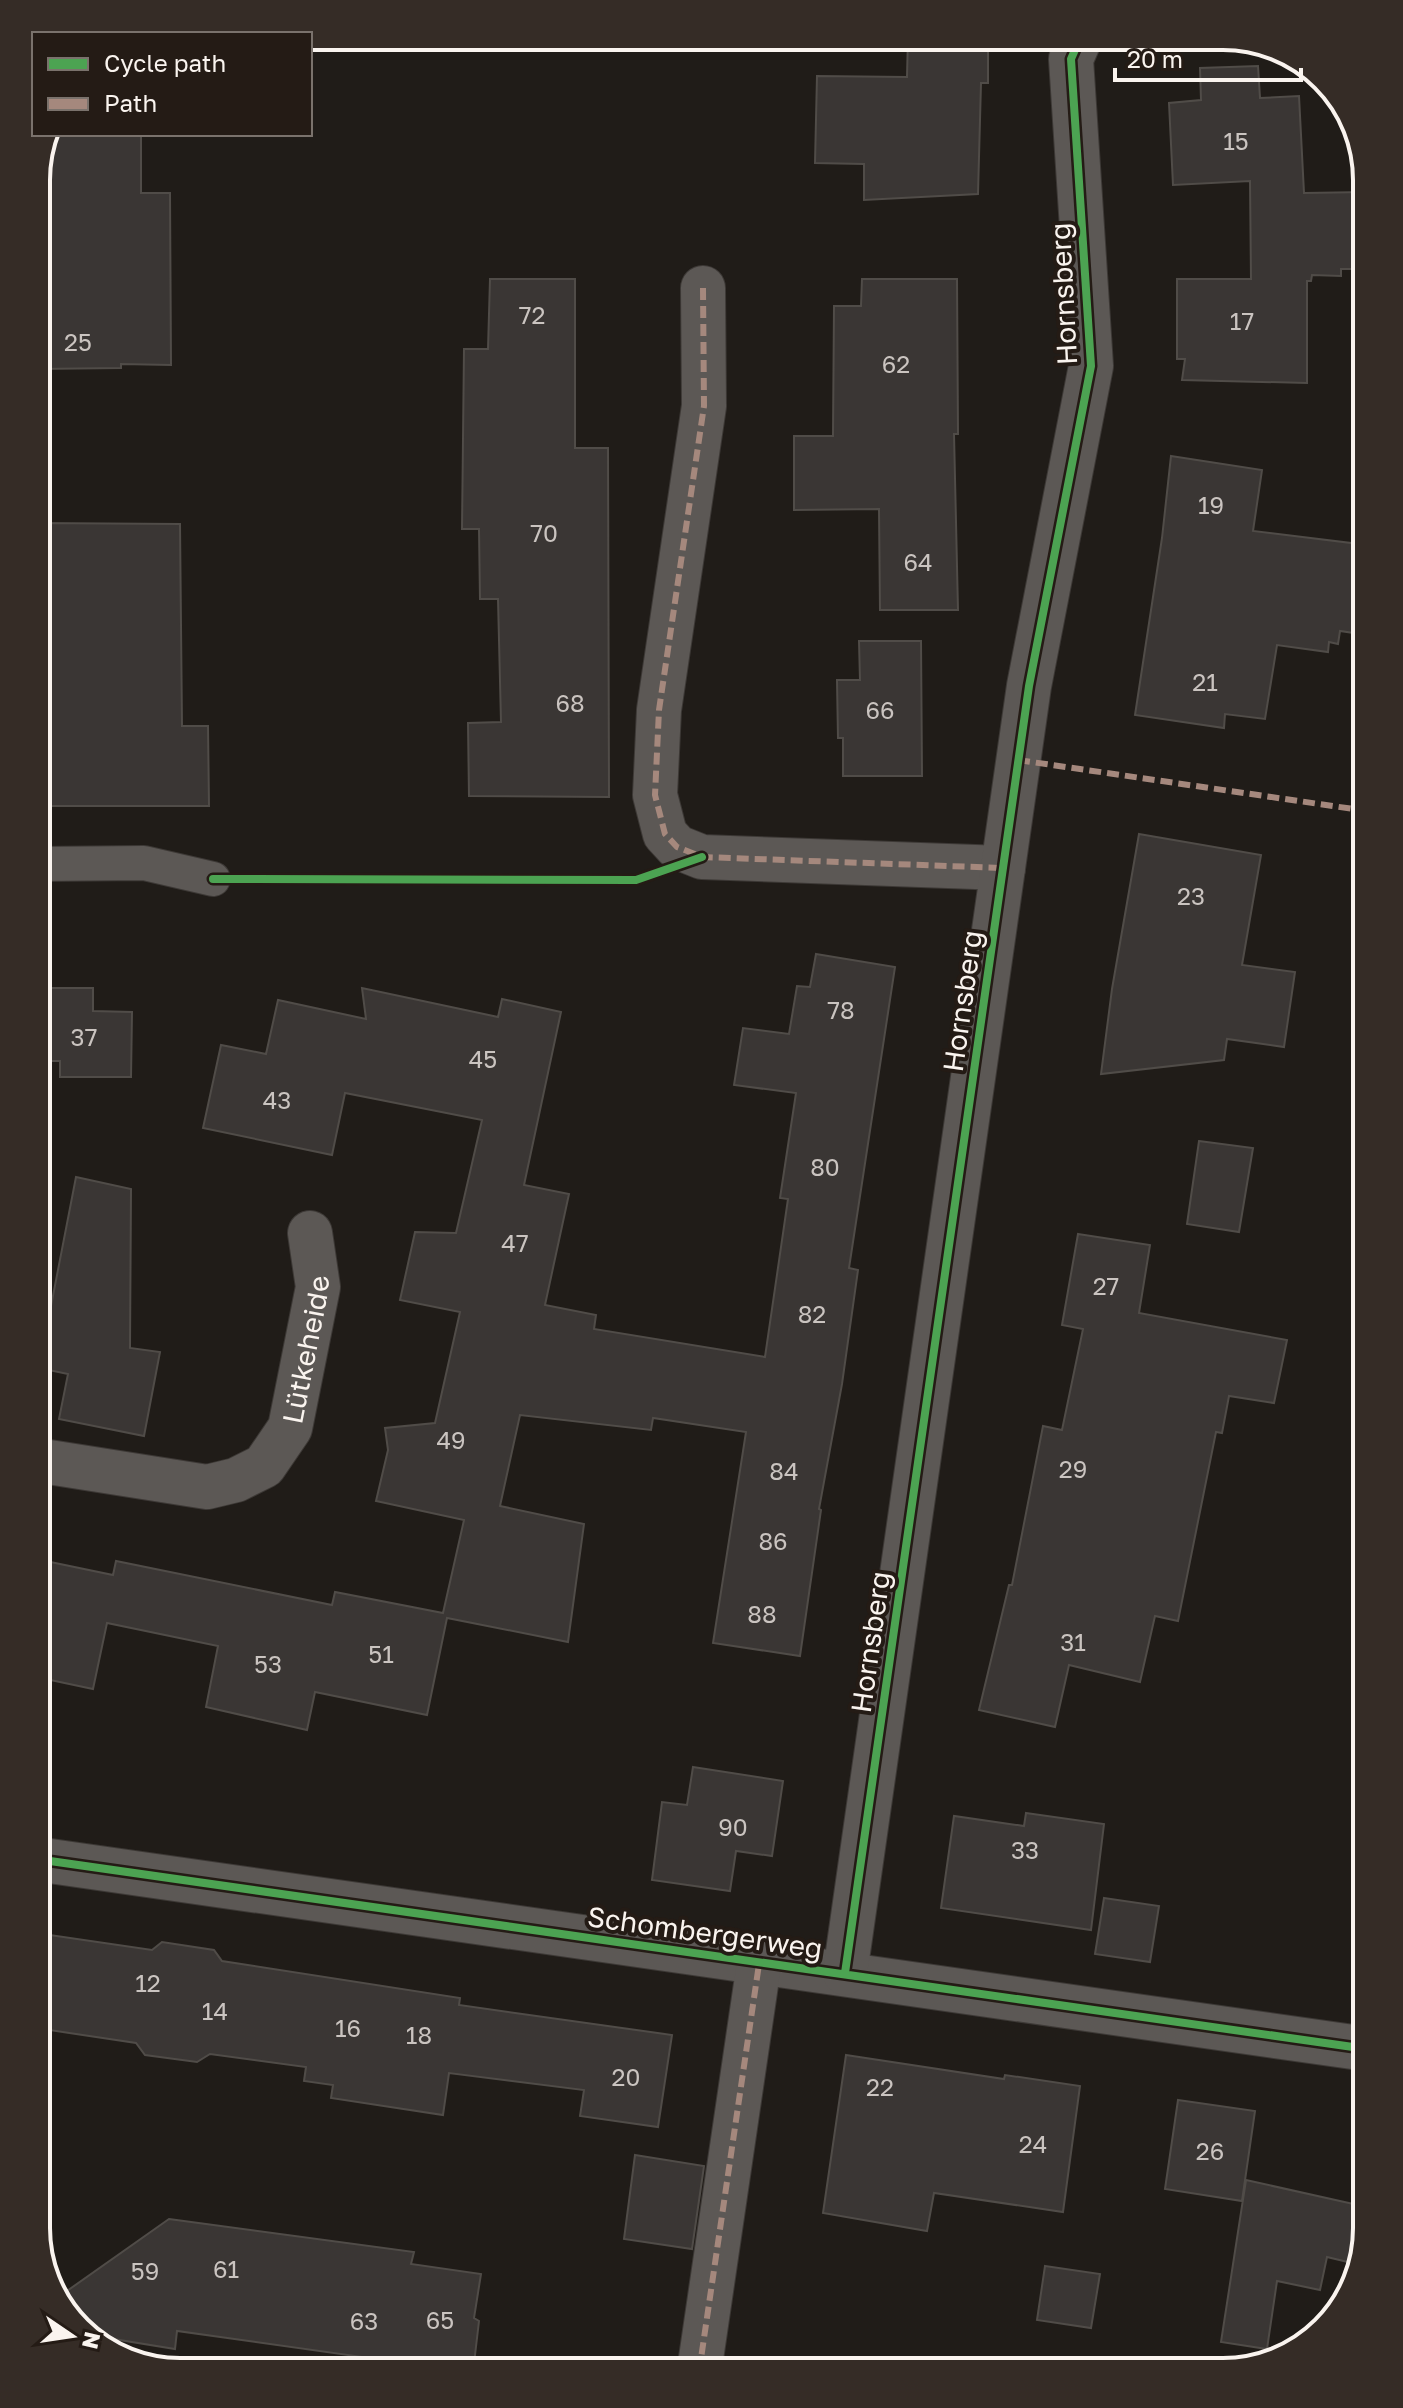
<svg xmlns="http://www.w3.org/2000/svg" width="1403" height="2408" viewBox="0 0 1403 2408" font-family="'Golos Text',sans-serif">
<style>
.building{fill:#3a3634;stroke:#504c48;stroke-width:2}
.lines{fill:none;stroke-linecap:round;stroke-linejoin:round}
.service-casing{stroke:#3d3936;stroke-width:36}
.minor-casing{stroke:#3d3936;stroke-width:46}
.service{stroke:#5c5855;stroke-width:34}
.minor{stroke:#5c5855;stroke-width:44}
.quiet{stroke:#a5887d;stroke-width:6;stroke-dasharray:12 6;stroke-linecap:butt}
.cycleway-casing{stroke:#241b15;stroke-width:13}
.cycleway{stroke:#4ca352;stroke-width:8}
.labels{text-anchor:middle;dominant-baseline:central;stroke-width:8;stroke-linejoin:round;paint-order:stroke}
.number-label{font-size:24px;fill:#cac4c0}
.street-label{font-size:28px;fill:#faf4ef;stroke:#241b15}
.rim{fill:none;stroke:#faf4ef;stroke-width:4}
</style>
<rect width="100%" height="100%" fill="#201c18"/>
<path class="building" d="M 908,36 L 988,36 L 988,83 L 981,83 L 978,194 L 864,200 L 864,164 L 815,163 L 817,76 L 907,77 Z
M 1258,66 L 1260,98 L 1299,96 L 1304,193 L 1366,192 L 1366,269 L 1341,269 L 1341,276 L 1312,275 L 1311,281 L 1307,281 L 1307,383 L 1182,380 L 1185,359 L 1177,359 L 1177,279 L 1251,279 L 1250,181 L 1173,185 L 1169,103 L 1201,100 L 1200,68 Z
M 53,134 L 141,134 L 141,193 L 170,193 L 171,365 L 121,364 L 121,368 L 36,369 L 36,171 Z
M 490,279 L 575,279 L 575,448 L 608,448 L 609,797 L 469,796 L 468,723 L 501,722 L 498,599 L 480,599 L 479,529 L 462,529 L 464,349 L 488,349 Z
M 862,279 L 957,279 L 958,434 L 954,434 L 958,610 L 880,610 L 879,509 L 794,510 L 794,436 L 833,436 L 834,306 L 861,306 Z
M 1171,456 L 1262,470 L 1253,531 L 1367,545 L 1367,635 L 1340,631 L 1338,644 L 1329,642 L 1328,652 L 1277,645 L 1265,719 L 1225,714 L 1224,728 L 1135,715 L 1162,538 Z
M 36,523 L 180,524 L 182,726 L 208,726 L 209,806 L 36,806 Z
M 859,641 L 921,641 L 922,776 L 843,776 L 843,738 L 838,738 L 837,680 L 860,680 Z
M 1139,834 L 1261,855 L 1242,965 L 1295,972 L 1284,1047 L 1227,1039 L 1224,1060 L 1101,1074 L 1112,989 Z
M 816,954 L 895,967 L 849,1268 L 858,1270 L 842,1384 L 819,1509 L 821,1510 L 800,1656 L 713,1643 L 746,1432 L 653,1418 L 651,1430 L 520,1415 L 500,1506 L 584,1524 L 568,1642 L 447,1618 L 427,1715 L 315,1692 L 307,1730 L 206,1707 L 218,1646 L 107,1623 L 93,1689 L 36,1677 L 36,1559 L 113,1575 L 116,1561 L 332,1605 L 335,1592 L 443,1613 L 464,1520 L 376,1501 L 388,1450 L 385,1428 L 435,1423 L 460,1312 L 400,1300 L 415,1232 L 456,1233 L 482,1120 L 345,1093 L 332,1155 L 203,1128 L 221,1045 L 266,1054 L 278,1000 L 366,1019 L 362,988 L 498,1017 L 502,999 L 561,1012 L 524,1185 L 569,1194 L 545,1305 L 596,1315 L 594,1329 L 765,1357 L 788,1199 L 780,1198 L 796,1093 L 734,1085 L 743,1028 L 789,1034 L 797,986 L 810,987 Z
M 36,988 L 93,988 L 93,1011 L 132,1012 L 131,1077 L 60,1077 L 60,1061 L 36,1061 Z
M 1199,1141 L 1253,1148 L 1239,1232 L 1187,1224 Z
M 76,1177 L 131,1189 L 130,1348 L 160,1352 L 144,1436 L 59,1419 L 68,1374 L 39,1368 Z
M 1078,1234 L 1150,1245 L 1139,1313 L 1287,1340 L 1274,1403 L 1229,1396 L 1222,1433 L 1216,1432 L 1178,1621 L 1155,1616 L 1140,1682 L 1069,1665 L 1055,1727 L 979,1710 L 1009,1585 L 1012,1585 L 1043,1426 L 1062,1430 L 1083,1329 L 1062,1325 Z
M 693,1767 L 783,1781 L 772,1856 L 736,1851 L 730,1891 L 652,1880 L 662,1802 L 687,1805 Z
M 1026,1813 L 1104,1824 L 1091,1930 L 941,1908 L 954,1816 L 1024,1826 Z
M 1104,1898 L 1159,1906 L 1150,1962 L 1095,1954 Z
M 36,1933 L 152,1950 L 162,1942 L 214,1950 L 222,1961 L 460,1998 L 459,2005 L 672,2035 L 658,2127 L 580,2116 L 584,2090 L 449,2073 L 443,2115 L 331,2098 L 333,2085 L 304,2081 L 306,2067 L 210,2054 L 197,2062 L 145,2055 L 136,2043 L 36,2028 Z
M 846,2055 L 1004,2079 L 1005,2075 L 1080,2086 L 1063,2212 L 934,2193 L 927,2231 L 823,2213 Z
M 1178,2100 L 1255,2111 L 1242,2201 L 1165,2189 Z
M 635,2155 L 704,2166 L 692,2249 L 624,2239 Z
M 1246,2180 L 1367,2207 L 1367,2228 L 1356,2264 L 1327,2257 L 1320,2290 L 1277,2281 L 1267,2349 L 1221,2342 Z
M 169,2219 L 414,2252 L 411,2264 L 481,2274 L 474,2318 L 479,2321 L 473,2372 L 397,2372 L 398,2362 L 177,2331 L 175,2349 L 89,2335 L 57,2298 Z
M 1045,2266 L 1100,2274 L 1091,2328 L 1037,2320 Z"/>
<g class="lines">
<defs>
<path id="service" d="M 36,864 L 144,863 L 213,879"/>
<g id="minor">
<path d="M 703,288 L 704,406 L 659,710 L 655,795 L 665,834 L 677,847 L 702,857 L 1003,868"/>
<path id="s1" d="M 36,1460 L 207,1487 L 236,1480 L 264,1466 L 290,1428 L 318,1287 L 310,1233"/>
<path d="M 36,1859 L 1367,2049"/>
<path d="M 845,1973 L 1029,686 L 1091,366 L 1071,59 L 1081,36"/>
<path d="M 699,2372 L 759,1964"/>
</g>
</defs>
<use href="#service" class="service-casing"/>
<use href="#minor" class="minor-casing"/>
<use href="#service" class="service"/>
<use href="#minor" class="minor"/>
<path class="quiet" d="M 703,288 L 704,406 L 659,710 L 655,795 L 665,834 L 677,847 L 702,857 L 1003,868
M 1018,760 L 1367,811
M 699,2372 L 759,1964"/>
<defs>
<path id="cycleway" d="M 213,879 L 636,880 L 702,857
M 36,1859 L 1367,2049
M 845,1973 L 1029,686 L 1091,366 L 1071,59 L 1081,36"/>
</defs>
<use href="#cycleway" class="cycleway-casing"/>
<use href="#cycleway" class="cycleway"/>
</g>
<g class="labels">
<g class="number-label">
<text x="1236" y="140">15</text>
<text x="532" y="314">72</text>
<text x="1242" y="320">17</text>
<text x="78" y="341">25</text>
<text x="896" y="363">62</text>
<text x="1211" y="504">19</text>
<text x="544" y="532">70</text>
<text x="918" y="561">64</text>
<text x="1205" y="681">21</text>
<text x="570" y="702">68</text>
<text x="880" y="709">66</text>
<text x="1191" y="895">23</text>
<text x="841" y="1009">78</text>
<text x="84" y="1036">37</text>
<text x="483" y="1058">45</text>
<text x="277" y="1099">43</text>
<text x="825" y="1166">80</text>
<text x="515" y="1242">47</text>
<text x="1106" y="1285">27</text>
<text x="812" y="1313">82</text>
<text x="451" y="1439">49</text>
<text x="1073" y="1468">29</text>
<text x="784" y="1470">84</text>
<text x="773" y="1540">86</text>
<text x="762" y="1613">88</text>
<text x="1073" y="1641">31</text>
<text x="381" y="1653">51</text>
<text x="268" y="1663">53</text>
<text x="733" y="1826">90</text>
<text x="1025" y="1849">33</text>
<text x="148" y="1982">12</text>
<text x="215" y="2010">14</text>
<text x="348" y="2027">16</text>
<text x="419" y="2034">18</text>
<text x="626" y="2076">20</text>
<text x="880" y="2086">22</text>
<text x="1033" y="2143">24</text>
<text x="1210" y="2150">26</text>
<text x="226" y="2268">61</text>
<text x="145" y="2270">59</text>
<text x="440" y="2319">65</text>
<text x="364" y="2320">63</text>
</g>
<g class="street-label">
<text transform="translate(1063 294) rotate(-93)">Hornsberg</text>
<text transform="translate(962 1001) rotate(-82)">Hornsberg</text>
<text stroke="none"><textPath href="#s1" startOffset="360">Lütkeheide</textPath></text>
<text transform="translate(870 1642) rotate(-82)">Hornsberg</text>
<text transform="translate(705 1932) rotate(8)">Schombergerweg</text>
</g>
</g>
<path d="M0 0H1403V2408H0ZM180 50H1223A130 130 0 0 1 1353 180V2228A130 130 0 0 1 1223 2358H180A130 130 0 0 1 50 2228V180A130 130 0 0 1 180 50Z" fill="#352c26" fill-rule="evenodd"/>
<path class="rim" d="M180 50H1223A130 130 0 0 1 1353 180V2228A130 130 0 0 1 1223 2358H180A130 130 0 0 1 50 2228V180A130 130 0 0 1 180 50Z"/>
<rect x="32" y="32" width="280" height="104" fill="#241b15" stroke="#7a726c" stroke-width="2"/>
<rect x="48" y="58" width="40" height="12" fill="#4ca352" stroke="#7a726c" stroke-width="2"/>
<text x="104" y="72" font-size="24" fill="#faf4ef">Cycle path</text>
<rect x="48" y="98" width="40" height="12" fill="#a5887d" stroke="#7a726c" stroke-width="2"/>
<text x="104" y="112" font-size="24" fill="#faf4ef">Path</text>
<g transform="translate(72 2336) rotate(103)" stroke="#241b15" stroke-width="6" paint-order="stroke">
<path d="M0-6L14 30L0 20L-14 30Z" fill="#faf4ef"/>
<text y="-12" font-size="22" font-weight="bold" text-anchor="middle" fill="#faf4ef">N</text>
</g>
<path d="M1115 68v12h186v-12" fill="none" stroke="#faf4ef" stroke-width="4"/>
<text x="1127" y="68" font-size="24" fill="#faf4ef" stroke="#241b15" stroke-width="6" paint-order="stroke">20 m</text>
</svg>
